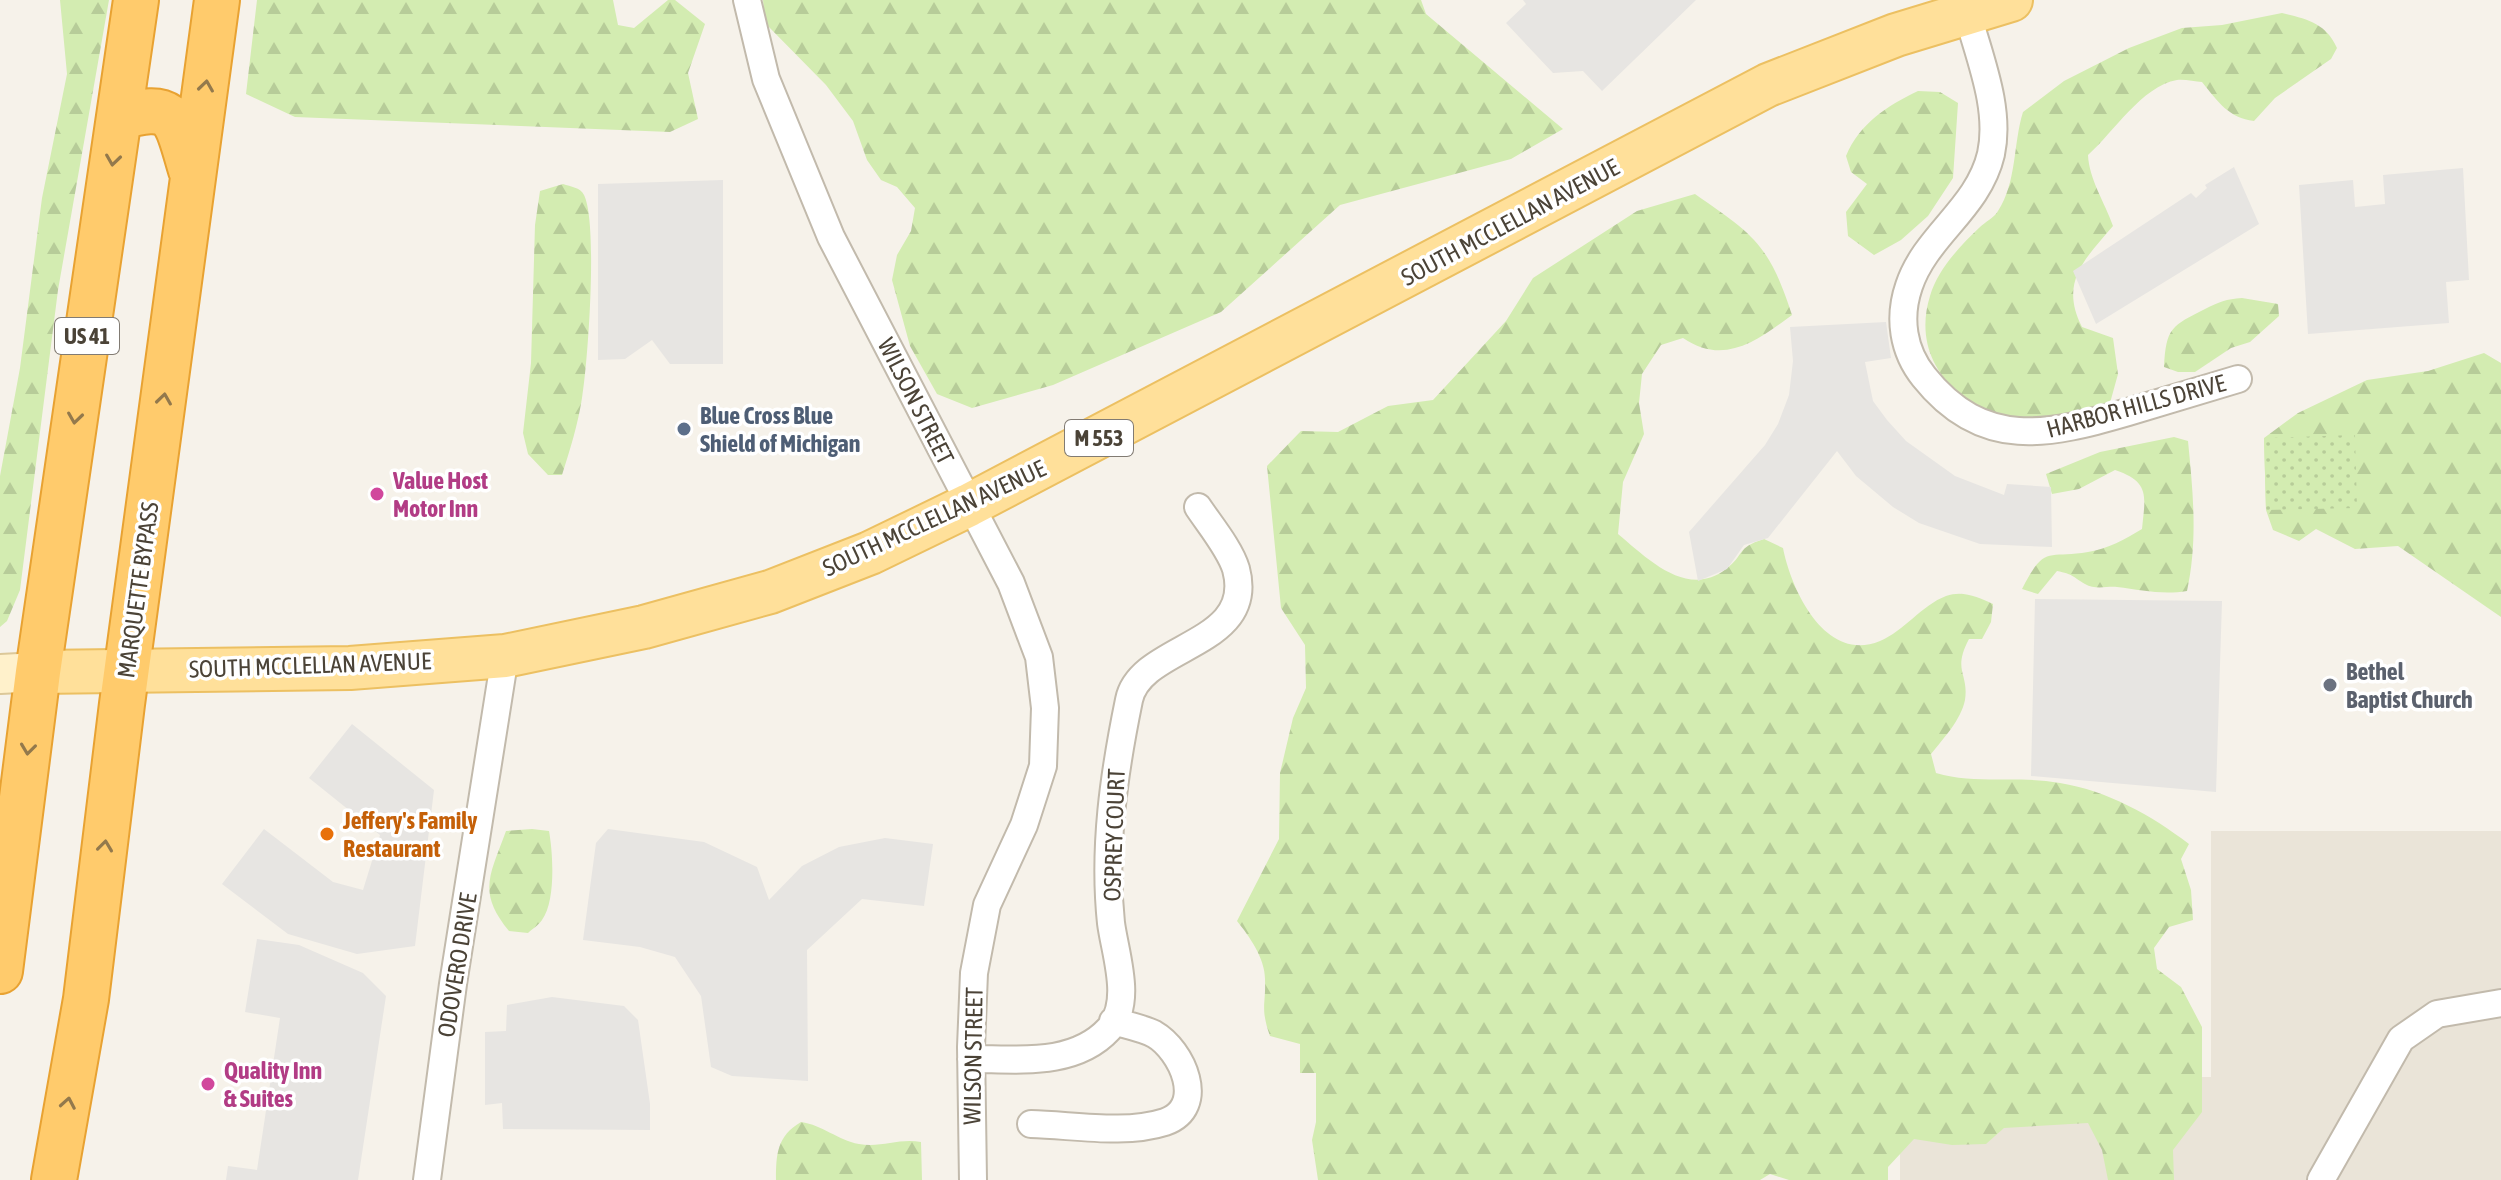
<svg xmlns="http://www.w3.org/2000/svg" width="2501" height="1180" viewBox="0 0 2501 1180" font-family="'Asap Condensed',sans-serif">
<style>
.residential{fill:#eae4d8}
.forest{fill:url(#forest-firs)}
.park{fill:url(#park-dots)}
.parking{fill:#e7e5e2}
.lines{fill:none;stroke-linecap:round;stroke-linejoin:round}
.street-casing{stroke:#c2baac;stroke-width:30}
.secondary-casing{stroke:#dcc899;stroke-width:42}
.primary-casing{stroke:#ecc062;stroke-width:46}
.highway-casing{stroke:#e8a232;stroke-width:48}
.street{stroke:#fff;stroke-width:26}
.secondary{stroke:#fff1cb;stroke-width:38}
.primary{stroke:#ffe09a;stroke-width:42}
.highway{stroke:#ffcb6c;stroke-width:44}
.oneway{stroke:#93794c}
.service-dot{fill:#5c6f8a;stroke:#fff;stroke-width:3}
.hotel-dot{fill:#d1479c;stroke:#fff;stroke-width:3}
.worship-dot{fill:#6b7280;stroke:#fff;stroke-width:3}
.food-dot{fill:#e8710a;stroke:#fff;stroke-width:3}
.labels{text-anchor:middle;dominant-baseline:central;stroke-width:7;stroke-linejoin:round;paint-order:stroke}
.shield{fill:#fff;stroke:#817b73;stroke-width:2}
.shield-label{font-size:22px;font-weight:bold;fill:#4b4337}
.street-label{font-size:24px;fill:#4b4337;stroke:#fff}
.service-label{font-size:24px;font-weight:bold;fill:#4e5e75;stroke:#fff;text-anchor:start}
.hotel-label{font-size:24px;font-weight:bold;fill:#b23c85;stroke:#fff;text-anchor:start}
.worship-label{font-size:24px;font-weight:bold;fill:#5b616d;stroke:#fff;text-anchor:start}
.food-label{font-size:24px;font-weight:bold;fill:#c56008;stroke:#fff;text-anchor:start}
</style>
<defs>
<pattern id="forest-firs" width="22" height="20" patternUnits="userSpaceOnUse" patternTransform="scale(2)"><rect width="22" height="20" fill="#d3ecb1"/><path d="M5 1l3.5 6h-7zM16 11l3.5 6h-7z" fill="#b7cc99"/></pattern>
<pattern id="park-dots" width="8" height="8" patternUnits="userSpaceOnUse" patternTransform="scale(2)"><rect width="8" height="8" fill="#d3ecb1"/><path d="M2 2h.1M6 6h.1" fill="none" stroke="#b7cc99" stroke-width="1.8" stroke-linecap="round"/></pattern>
</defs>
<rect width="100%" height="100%" fill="#f6f2ea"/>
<path class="residential" d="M 2211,831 L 2501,831 L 2501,1180 L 1900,1180 L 1900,1077 L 2211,1077 Z"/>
<path class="forest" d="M 60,0 L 109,0 L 58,290 L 20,590 L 7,621 L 0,627 L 0,476 L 20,368 L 42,198 L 67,74 Z
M 257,0 L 613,0 L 618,25 L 634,28 L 668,0 L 675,0 L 705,24 L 688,73 L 698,119 L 670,132 L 295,117 L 246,94 Z
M 763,0 L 1421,0 L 1426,14 L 1563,129 L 1511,159 L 1340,205 L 1221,312 L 1053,385 L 972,408 L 937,394 L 910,346 L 892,280 L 897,255 L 911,231 L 915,208 L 897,187 L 881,180 L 867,160 L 853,121 L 826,85 L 765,23 Z
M 2282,13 C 2307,19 2326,23 2337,48 L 2331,59 L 2275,98 L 2254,121 C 2229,118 2218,102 2202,82 C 2195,82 2185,79 2177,80 C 2142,86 2113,133 2088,155 C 2089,179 2105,203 2113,226 C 2085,259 2059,282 2082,327 L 2113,338 L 2118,374 L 2110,403 C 2085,410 2053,423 2027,421 C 1963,414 1909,363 1930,296 C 1938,269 1960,246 1980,227 C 1985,222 1994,218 1998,211 C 2017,182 2013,144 2023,112 L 2064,81 L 2129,48 L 2182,28 L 2222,25 Z
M 1918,91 L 1940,92 L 1958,103 L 1953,178 L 1928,216 L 1901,240 L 1874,255 L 1848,236 L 1846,212 L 1867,184 L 1851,172 L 1846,156 C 1860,123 1887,106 1918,91 Z
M 563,184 C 571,187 580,187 584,195 C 598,223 588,362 582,398 C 578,424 570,450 562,475 L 548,475 L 528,454 L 523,433 L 531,363 L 535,225 L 540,191 Z
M 1695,194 C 1754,235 1769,244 1792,315 C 1757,341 1724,366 1683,338 L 1661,345 L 1642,374 L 1639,403 L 1644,434 L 1623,482 L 1618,534 C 1648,559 1687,599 1726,569 C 1745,555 1735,548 1764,539 L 1783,548 C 1791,589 1825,664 1880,641 C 1904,631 1922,605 1946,596 C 1963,590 1978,597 1993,604 L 1991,622 L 1982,639 L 1969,639 C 1952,671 1969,673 1965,700 C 1961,720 1943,739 1931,754 L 1936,773 C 1976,785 2018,775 2060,783 C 2108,791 2151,815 2189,844 L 2181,859 L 2191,890 L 2193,920 L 2169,927 L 2154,948 L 2157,969 L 2181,987 L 2202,1027 L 2202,1112 L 2173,1150 L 2174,1180 L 2108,1180 L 2102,1150 L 2088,1123 L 2004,1128 L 1986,1144 L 1952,1145 L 1914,1139 L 1888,1167 L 1888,1180 L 1789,1180 L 1770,1174 L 1760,1180 L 1318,1180 L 1312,1140 L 1316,1122 L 1316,1073 L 1300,1073 L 1300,1044 L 1270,1036 C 1260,1007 1266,1006 1265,979 C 1265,958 1249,936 1237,921 L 1279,839 L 1280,773 L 1293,718 L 1306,688 L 1305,645 L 1281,608 L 1267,466 L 1301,431 L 1338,432 L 1388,406 L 1433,400 L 1506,321 L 1533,278 L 1637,211 Z
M 2242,298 L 2278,304 L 2279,316 L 2250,342 L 2231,348 L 2195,372 L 2178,372 L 2164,367 C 2166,327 2172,326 2205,309 C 2219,302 2226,299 2242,298 Z
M 2484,353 L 2501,363 L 2501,617 L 2398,546 L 2355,549 L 2316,529 L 2299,541 L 2273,530 L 2266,510 L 2264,438 L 2298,413 L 2367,380 L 2428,371 Z
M 2174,437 L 2188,441 C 2193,492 2198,540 2187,591 C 2162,595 2141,590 2117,587 C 2107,586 2095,590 2085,584 C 2073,577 2073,574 2057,571 L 2038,594 L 2022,589 C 2045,544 2047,559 2088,552 C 2108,549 2125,539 2142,529 C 2145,497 2151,482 2115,470 L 2079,489 L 2052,494 L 2046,474 L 2100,452 Z
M 532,829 L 549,831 C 553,853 556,901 542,920 C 539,925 532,929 528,933 L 509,931 C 477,892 490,875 506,831 Z
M 801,1122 C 823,1125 837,1140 859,1144 C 881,1148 899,1138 921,1142 L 922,1180 L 776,1180 C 776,1154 777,1136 801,1122 Z"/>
<path class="park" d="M 2355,435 L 2357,508 L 2266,510 L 2264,438 Z"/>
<path class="parking" d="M 1523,0 L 1696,0 L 1602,91 L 1583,71 L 1553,73 L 1506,23 L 1526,4 Z
M 2234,167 L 2259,224 L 2096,324 L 2073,271 L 2191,193 L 2196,198 L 2207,188 L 2205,185 Z
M 2463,168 L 2469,280 L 2446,282 L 2449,323 L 2308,334 L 2299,185 L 2353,180 L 2355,207 L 2385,204 L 2383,175 Z
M 723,180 L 723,364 L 670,364 L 652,340 L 625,359 L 598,360 L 598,184 Z
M 1886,322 L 1891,358 L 1865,362 L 1873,401 L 1887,420 L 1906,441 L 1955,476 L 2004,495 L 2007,484 L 2051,487 L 2052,547 L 1980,544 L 1919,523 L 1893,507 L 1856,476 L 1837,451 L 1768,538 L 1744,545 L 1727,569 L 1698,581 L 1689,532 L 1765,445 L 1778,424 L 1789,395 L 1793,361 L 1790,327 Z
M 2035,599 L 2222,601 L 2216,792 L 2031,776 Z
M 352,724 L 434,790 L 415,946 L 357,954 L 288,934 L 222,884 L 264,829 L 333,882 L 363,890 L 380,835 L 309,778 Z
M 608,829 L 704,842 L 757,867 L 769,900 L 802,866 L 839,847 L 885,838 L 933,844 L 924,906 L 862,899 L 807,950 L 808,1081 L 732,1076 L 711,1067 L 701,996 L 675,957 L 640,947 L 583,940 L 596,843 Z
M 257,939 L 299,945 L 363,973 L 386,996 L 358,1180 L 226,1180 L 228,1166 L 257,1170 L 280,1018 L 245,1012 Z
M 552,997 L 624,1006 L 638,1020 L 650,1104 L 650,1130 L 503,1129 L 502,1103 L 485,1105 L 485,1032 L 506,1031 L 507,1005 Z"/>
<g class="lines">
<defs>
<path id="street" d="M 747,0 L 766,79 L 831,237 L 1011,583 L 1039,657 L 1045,708 L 1043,766 L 1024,825 L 987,905 L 974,973 L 971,1047 L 973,1180
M 1967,12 C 1979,57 2001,108 1991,154 C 1978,209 1926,235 1909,286 C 1898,318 1903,351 1924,377 C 1983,451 2049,435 2128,412 C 2164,401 2201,390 2238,379
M 971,1059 C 1017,1059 1074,1067 1109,1029 C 1133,1002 1115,954 1111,923 C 1103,848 1114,773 1129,700 C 1140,644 1257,647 1236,569 C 1230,549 1210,525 1198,507
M 1031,1124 C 1073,1125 1125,1135 1165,1122 C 1208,1107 1182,1050 1154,1034 C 1142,1028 1126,1025 1113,1021
M 427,1180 L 453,984 L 505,656
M 2321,1180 L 2401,1039 L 2437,1014 L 2501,1003"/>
<path id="secondary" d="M 0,674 L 38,672"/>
<path id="primary" d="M 38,672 L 350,668 L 505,656 L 644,627 L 770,592 L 870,553 L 969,505 L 1768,85 L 1896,35 L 2011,0"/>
<path id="highway" d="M 119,118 C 177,99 176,121 191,170
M 0,971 L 38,672 L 136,0
M 54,1180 L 86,999 L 122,704 L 217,0"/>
</defs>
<use href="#street" class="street-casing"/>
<use href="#secondary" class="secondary-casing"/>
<use href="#primary" class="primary-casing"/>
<use href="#highway" class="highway-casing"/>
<use href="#street" class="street"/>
<use href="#secondary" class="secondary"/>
<use href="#primary" class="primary"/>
<use href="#highway" class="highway"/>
</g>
<defs><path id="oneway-chevron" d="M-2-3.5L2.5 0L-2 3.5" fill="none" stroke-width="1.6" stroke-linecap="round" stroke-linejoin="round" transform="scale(2)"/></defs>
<g class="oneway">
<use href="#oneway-chevron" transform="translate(206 86) rotate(-82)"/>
<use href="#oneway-chevron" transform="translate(113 160) rotate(98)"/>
<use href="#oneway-chevron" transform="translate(164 399) rotate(-82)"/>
<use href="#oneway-chevron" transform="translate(75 418) rotate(98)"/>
<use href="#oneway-chevron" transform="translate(28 749) rotate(97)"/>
<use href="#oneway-chevron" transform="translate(105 846) rotate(-83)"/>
<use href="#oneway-chevron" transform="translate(68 1103) rotate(-80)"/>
</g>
<circle class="service-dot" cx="684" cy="429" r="8"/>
<g class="hotel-dot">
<circle cx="377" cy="494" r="8"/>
<circle cx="208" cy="1084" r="8"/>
</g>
<circle class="worship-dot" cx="2330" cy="685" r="8"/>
<circle class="food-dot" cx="327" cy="834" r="8"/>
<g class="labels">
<g class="shield">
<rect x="55" y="318" width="64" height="36" rx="6"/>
<rect x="1065" y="420" width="68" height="36" rx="6"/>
</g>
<g class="shield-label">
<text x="87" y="336">US 41</text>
<text x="1099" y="438">M 553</text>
</g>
<g class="street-label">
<text transform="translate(1510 222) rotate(-28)">SOUTH MCCLELLAN AVENUE</text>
<text transform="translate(916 401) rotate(63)">WILSON STREET</text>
<text transform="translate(2136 406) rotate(-15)">HARBOR HILLS DRIVE</text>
<text transform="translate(934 518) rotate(-25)">SOUTH MCCLELLAN AVENUE</text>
<text transform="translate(138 590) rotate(-82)">MARQUETTE BYPASS</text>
<text transform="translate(310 665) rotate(-2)">SOUTH MCCLELLAN AVENUE</text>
<text transform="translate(1114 835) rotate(-88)">OSPREY COURT</text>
<text transform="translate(457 965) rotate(-81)">ODOVERO DRIVE</text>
<text transform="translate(973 1056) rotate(-89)">WILSON STREET</text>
</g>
<g class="service-label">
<text x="700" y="415">Blue Cross Blue<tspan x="700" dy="28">Shield of Michigan</tspan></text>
</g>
<g class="hotel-label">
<text x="393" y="480">Value Host<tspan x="393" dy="28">Motor Inn</tspan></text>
<text x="224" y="1070">Quality Inn<tspan x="224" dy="28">&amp; Suites</tspan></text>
</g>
<g class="worship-label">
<text x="2346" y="671">Bethel<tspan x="2346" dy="28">Baptist Church</tspan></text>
</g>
<g class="food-label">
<text x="343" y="820">Jeffery's Family<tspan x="343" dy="28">Restaurant</tspan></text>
</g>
</g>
</svg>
